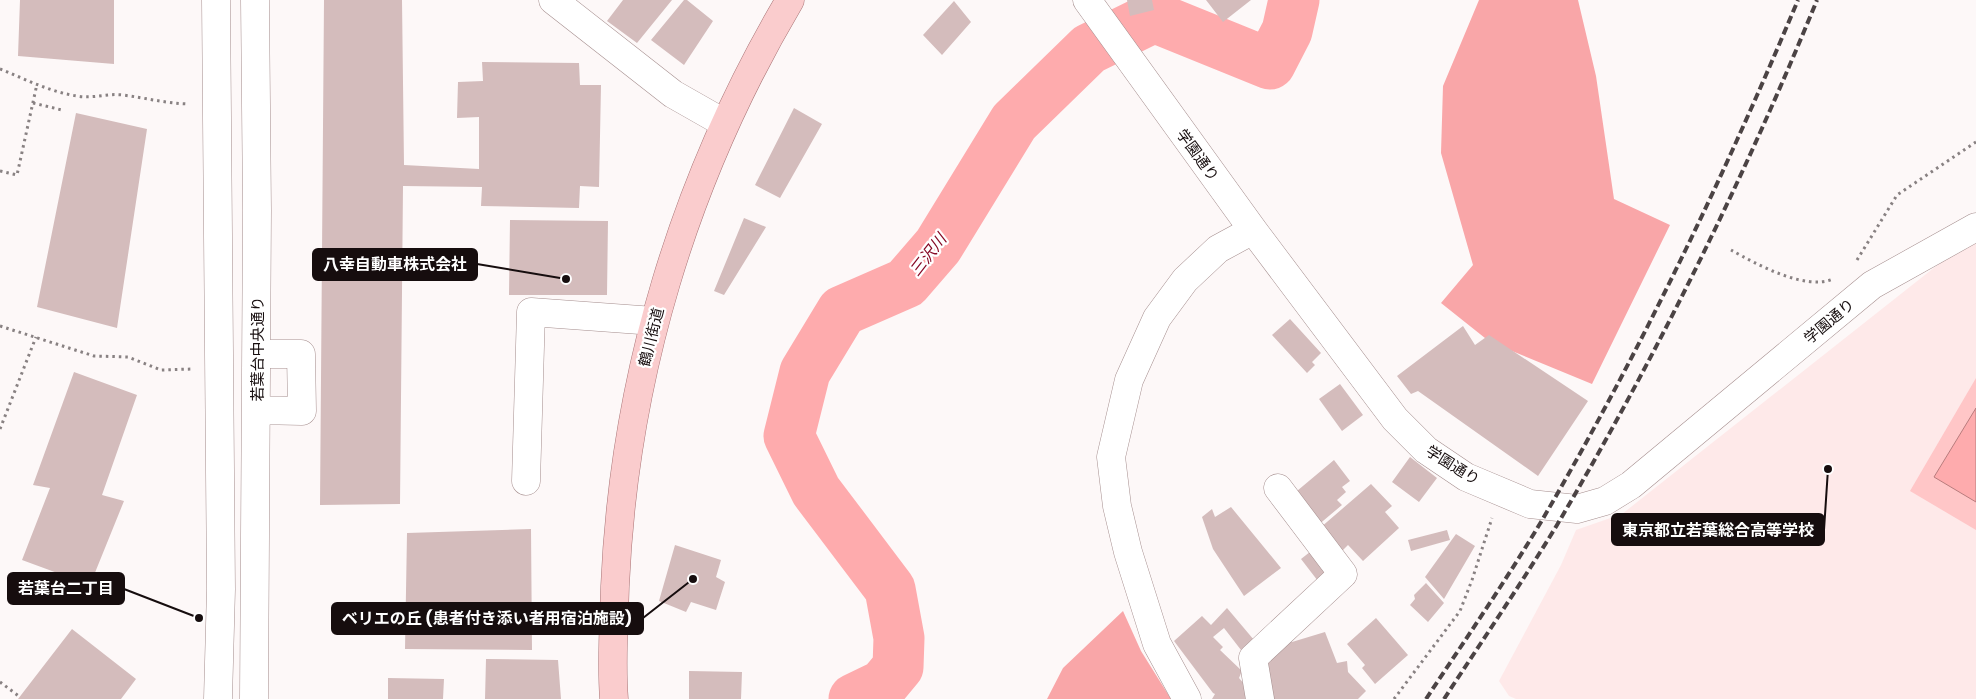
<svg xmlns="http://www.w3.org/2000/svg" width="1976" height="699" viewBox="0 0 1976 699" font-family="Poppins,'Noto Sans JP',sans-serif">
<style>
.built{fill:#fee9e9}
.green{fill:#ffc6c7}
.forest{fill:#f9a6a8}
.water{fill:#feabad;stroke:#b87c7d}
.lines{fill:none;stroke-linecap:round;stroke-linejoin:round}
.river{stroke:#feabad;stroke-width:51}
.building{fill:#d4bcbc}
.minor-casing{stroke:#a58e8e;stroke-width:29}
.major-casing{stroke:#a87375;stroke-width:29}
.path{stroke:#888182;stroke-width:3;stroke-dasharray:2.5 4;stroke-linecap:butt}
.minor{stroke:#fff;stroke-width:28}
.major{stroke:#facccd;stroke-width:28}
.rail{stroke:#4b4344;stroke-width:4;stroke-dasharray:8 4;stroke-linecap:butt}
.labels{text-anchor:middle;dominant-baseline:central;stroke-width:4.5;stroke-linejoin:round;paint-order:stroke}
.street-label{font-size:15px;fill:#160d0e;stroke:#fff}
.water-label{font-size:16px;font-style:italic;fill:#860a26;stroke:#fff}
.leader{fill:none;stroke:#160d0e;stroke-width:2}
.callout-dot{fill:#160d0e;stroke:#fff;stroke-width:2}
.callout{fill:#160d0e;stroke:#160d0e;stroke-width:2}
.callout-label{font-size:16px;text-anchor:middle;font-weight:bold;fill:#fff}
</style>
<rect width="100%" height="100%" fill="#fdf8f8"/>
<path class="built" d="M 1976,240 L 1976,699 L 1516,699 L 1509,696 L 1499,681 L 1561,565 L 1576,530 L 1622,514 L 1954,252 Z"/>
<path class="green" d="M 1976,378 L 1976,530 L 1910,491 Z"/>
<path class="forest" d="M 1479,0 L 1578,0 L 1596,76 L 1614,199 L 1670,225 L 1592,384 L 1490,342 L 1441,303 L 1473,265 L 1441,153 L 1443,86 Z
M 1123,611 L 1141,651 L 1171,699 L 1047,699 L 1063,668 Z"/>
<path class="water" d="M 1976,408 L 1976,502 L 1934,477 Z"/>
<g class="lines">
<path class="river" d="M 854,699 L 883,685 L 898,667 L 899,638 L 890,589 L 816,491 L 789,436 L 805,372 L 842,311 L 906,283 L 938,246 L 1014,122 L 1089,49 L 1154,17 L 1270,64 L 1287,31 L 1294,0"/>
</g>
<path class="building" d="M 20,0 L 114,0 L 114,64 L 18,56 Z
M 324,0 L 402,0 L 404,165 L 479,169 L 479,117 L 457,118 L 458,82 L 483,81 L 482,62 L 579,63 L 580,85 L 601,85 L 599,187 L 580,186 L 579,208 L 481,206 L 482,187 L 403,186 L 400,504 L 320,505 Z
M 623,0 L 672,0 L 637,43 L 607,21 Z
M 684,0 L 687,0 L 713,21 L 684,65 L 651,40 Z
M 1127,0 L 1152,0 L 1154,10 L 1130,16 Z
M 1206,0 L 1251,0 L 1223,22 Z
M 954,1 L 971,22 L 942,55 L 923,35 Z
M 794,108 L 822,124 L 780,198 L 755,185 Z
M 76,113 L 147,129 L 117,328 L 37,307 Z
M 744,218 L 766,227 L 724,295 L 714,291 Z
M 510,220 L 608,221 L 607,295 L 509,295 Z
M 1290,319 L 1321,353 L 1312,362 L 1315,365 L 1307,373 L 1272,335 Z
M 1463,326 L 1475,345 L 1489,335 L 1588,401 L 1538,476 L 1418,391 L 1411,394 L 1397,376 Z
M 74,372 L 137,395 L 102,495 L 124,501 L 90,585 L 22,560 L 50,488 L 33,485 Z
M 1340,384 L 1363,415 L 1342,431 L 1319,399 Z
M 1410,457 L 1437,478 L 1419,502 L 1392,482 Z
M 1334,460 L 1350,481 L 1342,487 L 1346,492 L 1337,500 L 1342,505 L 1317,526 L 1291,496 Z
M 1371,484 L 1392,506 L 1385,512 L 1399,528 L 1363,561 L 1348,545 L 1340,553 L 1320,528 Z
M 1231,507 L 1281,568 L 1244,596 L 1213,549 L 1202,517 L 1212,509 L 1215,517 Z
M 531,529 L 532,650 L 405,649 L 407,533 Z
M 1447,530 L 1450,540 L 1411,551 L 1408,540 Z
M 1456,534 L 1475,546 L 1444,599 L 1425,577 Z
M 675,545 L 721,560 L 716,577 L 725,582 L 716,610 L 691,602 L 686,612 L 659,601 Z
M 1315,548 L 1336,573 L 1321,585 L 1301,559 Z
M 1426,583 L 1444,603 L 1428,622 L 1410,605 L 1415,599 L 1414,595 Z
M 1227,608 L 1254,640 L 1241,650 L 1224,628 L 1213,637 L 1223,647 L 1220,650 L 1242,671 L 1239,678 L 1254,695 L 1249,699 L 1212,699 L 1215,694 L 1213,693 L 1174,641 L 1202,616 L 1211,625 Z
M 1376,618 L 1408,655 L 1375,684 L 1362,668 L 1365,665 L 1347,644 Z
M 72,629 L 136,679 L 121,699 L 18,699 Z
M 1325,632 L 1337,663 L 1347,661 L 1348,672 L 1366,691 L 1358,699 L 1266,699 L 1260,665 L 1287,641 L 1292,642 Z
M 486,659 L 558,660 L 561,699 L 485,699 Z
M 689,671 L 742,672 L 741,699 L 689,699 Z
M 388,678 L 444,679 L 443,699 L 388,699 Z"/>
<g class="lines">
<defs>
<path id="minor" d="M 216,0 L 221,589 L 218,699
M 553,0 L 673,94 L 724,123
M 1087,0 L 1253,230 L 1395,419 L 1426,450 L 1466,477 L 1530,504 L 1577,509 L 1605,501 L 1631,485 L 1872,285 L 1976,227
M 257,410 L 302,411 L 301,354 L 257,354
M 526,481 L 531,312 L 654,321
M 254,699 L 257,210 L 255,0
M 1187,699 L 1157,644 L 1128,552 L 1117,506 L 1111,457 L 1129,380 L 1157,318 L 1185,280 L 1218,249 L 1253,230
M 1260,699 L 1253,658 L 1343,574 L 1278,488"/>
<path id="major" d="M 614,699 C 611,661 614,624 615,586 C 624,378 684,179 790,0"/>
</defs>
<use href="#minor" class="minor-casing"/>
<use href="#major" class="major-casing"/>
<path class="path" d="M 0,69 C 25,79 50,92 77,96 C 93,99 107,93 123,95 C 146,98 164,103 188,104
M 33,103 L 62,110
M 0,171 L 17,175 L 37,84
M 1731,250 C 1756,264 1805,291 1833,279
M 1857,260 L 1897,195 L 1976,142
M 0,326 L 94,356 L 128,357 L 161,370 L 192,369
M 0,429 L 36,337
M 0,682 L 20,697
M 1394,699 L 1460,611 L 1472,580 L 1492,518"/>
<use href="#minor" class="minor"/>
<use href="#major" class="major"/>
<path class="rail" d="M 1426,699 C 1465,640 1505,582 1541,522 C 1639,354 1723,179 1798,0
M 1444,699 C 1482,641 1521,584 1557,525 C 1656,357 1743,181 1817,0"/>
</g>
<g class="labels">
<g class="street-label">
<text transform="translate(1198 155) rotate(54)">学園通り</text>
<text transform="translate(1829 321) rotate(-40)">学園通り</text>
<text transform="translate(651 337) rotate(-76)">鶴川街道</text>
<text transform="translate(257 349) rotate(-90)">若葉台中央通り</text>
<text transform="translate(1453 465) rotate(32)">学園通り</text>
</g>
<g class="water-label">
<text transform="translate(928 255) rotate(-52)">三沢川</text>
</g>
</g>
<path class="leader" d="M566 279L477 264M1828 469L1824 530M199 618L124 589M693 579L643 618"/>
<g class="callout-dot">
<circle cx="566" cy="279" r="5"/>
<circle cx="1828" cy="469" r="5"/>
<circle cx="199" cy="618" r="5"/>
<circle cx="693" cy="579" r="5"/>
</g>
<g class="callout">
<rect x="313" y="249" width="164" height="31" rx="5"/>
<rect x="1612" y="514" width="212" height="31" rx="5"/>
<rect x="8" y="573" width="116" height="31" rx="5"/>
<rect x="332" y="603" width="311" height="31" rx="5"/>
</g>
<g class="callout-label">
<text x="395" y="270">八幸自動車株式会社</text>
<text x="1718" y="536">東京都立若葉総合高等学校</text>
<text x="66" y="594">若葉台二丁目</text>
<text x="487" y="624">ベリエの丘 (患者付き添い者用宿泊施設)</text>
</g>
</svg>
